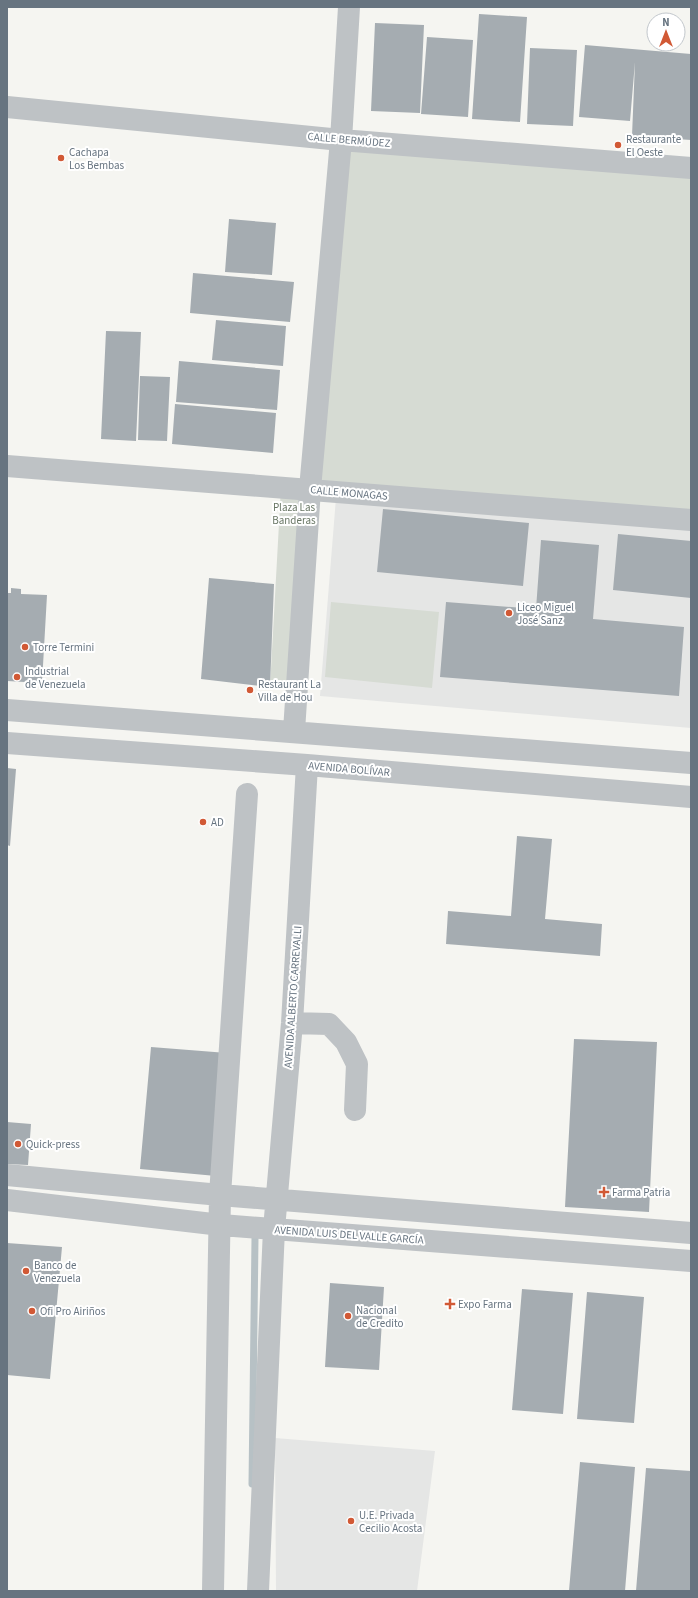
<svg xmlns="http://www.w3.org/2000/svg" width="698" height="1598" viewBox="0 0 698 1598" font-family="'Source Sans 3',sans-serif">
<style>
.built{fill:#e5e6e5}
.green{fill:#d6dbd3}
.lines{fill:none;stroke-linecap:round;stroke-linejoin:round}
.stream{stroke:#b7c1c5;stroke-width:7}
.building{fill:#a5acb1}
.minor{stroke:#bec2c5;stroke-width:22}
.poi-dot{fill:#d15935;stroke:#fff;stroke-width:1.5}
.labels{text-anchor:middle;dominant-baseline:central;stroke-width:4;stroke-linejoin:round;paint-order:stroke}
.poi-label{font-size:11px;fill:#677480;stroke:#fff;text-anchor:start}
.street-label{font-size:11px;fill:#677480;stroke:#fff}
.park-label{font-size:11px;fill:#697765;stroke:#fff}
</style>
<rect width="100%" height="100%" fill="#f5f5f1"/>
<path class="built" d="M 336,498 L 691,530 L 691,728 L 320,696 Z
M 275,1438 L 435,1451 L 417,1591 L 276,1591 Z"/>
<path class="green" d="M 341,140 L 691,167 L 691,520 L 310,489 L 297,688 L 270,687 L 281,487 L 310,489 Z
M 331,602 L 439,612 L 432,688 L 325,677 Z"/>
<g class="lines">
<path class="stream" d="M 252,1484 L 255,1238"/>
</g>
<path class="building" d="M 479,14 L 527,17 L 520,122 L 472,119 Z
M 375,23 L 424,25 L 420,113 L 371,111 Z
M 427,37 L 473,40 L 468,117 L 421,114 Z
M 585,45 L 691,54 L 691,140 L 632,136 L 635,62 L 630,121 L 579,117 Z
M 530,48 L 577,50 L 573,126 L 527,124 Z
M 229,219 L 276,223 L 272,275 L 225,272 Z
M 193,273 L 294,282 L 290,322 L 190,313 Z
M 216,320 L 286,326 L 283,366 L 212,360 Z
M 106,331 L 141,332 L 136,441 L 101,439 Z
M 179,361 L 280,370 L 277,410 L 176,402 Z
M 140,376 L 170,377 L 167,441 L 138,440 Z
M 175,404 L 276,413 L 273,453 L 172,444 Z
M 383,509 L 529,523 L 523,586 L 377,572 Z
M 618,534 L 691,541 L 691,598 L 613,590 Z
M 541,540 L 599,545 L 593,619 L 684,627 L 679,696 L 440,677 L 446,602 L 536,609 Z
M 209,578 L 274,584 L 270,687 L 201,679 Z
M 11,588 L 21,589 L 21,594 L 47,595 L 42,683 L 7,681 L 7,593 L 11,593 Z
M 7,768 L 16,769 L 10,846 L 7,845 Z
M 517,836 L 552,839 L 545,919 L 602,924 L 600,956 L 446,944 L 448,911 L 511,916 Z
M 574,1039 L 657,1042 L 649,1212 L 565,1207 Z
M 151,1047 L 227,1053 L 216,1176 L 140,1169 Z
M 7,1122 L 31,1124 L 28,1165 L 7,1164 Z
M 7,1243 L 62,1247 L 50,1379 L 7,1375 Z
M 330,1283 L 384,1287 L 379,1370 L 325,1367 Z
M 522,1289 L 573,1293 L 563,1414 L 512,1410 Z
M 587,1292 L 644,1297 L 634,1423 L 577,1419 Z
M 580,1462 L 635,1467 L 625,1591 L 569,1591 Z
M 646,1468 L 691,1471 L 691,1591 L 636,1591 Z"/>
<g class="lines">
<path class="minor" d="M 7,107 L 341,140 L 691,168
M 7,466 L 691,520
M 7,710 L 691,763
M 294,731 L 310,489 L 341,140 L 349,7
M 7,743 L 307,765 L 691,797
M 292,1023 L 329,1024 L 346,1042 L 357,1064 L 355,1110
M 7,1175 L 220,1195 L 691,1233
M 7,1200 L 221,1225 L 691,1261
M 213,1591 L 220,1195 L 247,794
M 258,1591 L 274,1229 L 292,1023 L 307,765"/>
</g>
<g class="poi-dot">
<circle cx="618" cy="145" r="4"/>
<circle cx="61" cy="158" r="4"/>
<circle cx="509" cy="613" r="4"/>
<circle cx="25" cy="647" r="4"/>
<circle cx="17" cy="677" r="4"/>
<circle cx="250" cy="690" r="4"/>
<circle cx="203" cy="822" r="4"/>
<circle cx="18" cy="1144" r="4"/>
<path d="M602 1186h4v4h4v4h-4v4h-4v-4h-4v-4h4z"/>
<circle cx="26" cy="1271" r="4"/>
<path d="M448 1298h4v4h4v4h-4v4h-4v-4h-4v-4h4z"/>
<circle cx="32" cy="1311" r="4"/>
<circle cx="348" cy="1316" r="4"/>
<circle cx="351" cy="1521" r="4"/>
</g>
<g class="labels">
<g class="poi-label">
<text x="626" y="139">Restaurante<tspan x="626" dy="13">El Oeste</tspan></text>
<text x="69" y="152">Cachapa<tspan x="69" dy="13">Los Bembas</tspan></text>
<text x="517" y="607">Liceo Miguel<tspan x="517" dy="13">José Sanz</tspan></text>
<text x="33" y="647">Torre Termini</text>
<text x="25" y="671">Industrial<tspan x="25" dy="13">de Venezuela</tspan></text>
<text x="258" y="684">Restaurant La<tspan x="258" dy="13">Villa de Hou</tspan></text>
<text x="211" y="822">AD</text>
<text x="26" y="1144">Quick-press</text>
<text x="612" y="1192">Farma Patria</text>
<text x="34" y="1265">Banco de<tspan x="34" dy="13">Venezuela</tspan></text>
<text x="458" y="1304">Expo Farma</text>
<text x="356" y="1310">Nacional<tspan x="356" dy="13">de Credito</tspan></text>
<text x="40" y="1311">Ofi Pro Airiños</text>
<text x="359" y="1515">U.E. Privada<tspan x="359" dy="13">Cecilio Acosta</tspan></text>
</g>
<g class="street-label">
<text transform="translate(349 140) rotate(5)">CALLE BERMÚDEZ</text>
<text transform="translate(349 493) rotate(5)">CALLE MONAGAS</text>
<text transform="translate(349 769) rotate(5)">AVENIDA BOLÍVAR</text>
<text transform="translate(293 997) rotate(-86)">AVENIDA ALBERTO CARREVALLI</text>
<text transform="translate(349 1235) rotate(4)">AVENIDA LUIS DEL VALLE GARCÍA</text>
</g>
<g class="park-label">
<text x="294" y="507">Plaza Las<tspan x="294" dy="13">Banderas</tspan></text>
</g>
</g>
<rect width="698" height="1598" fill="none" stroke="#677480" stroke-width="16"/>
<g transform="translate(666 32)"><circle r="19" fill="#ffffff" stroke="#c2c7cc"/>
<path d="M0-3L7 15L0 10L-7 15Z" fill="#d15935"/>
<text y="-6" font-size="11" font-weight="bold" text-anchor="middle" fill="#677480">N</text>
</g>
</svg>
